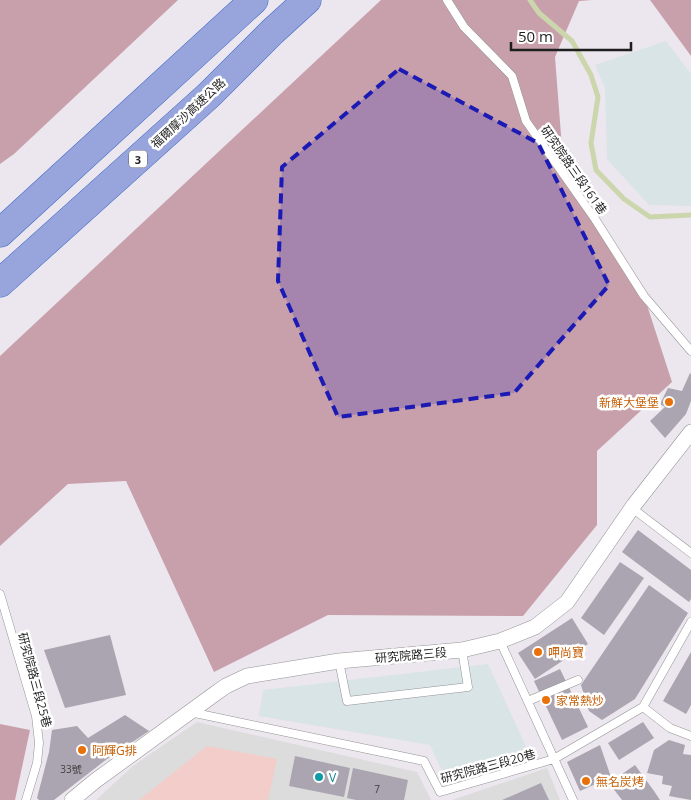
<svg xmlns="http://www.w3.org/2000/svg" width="691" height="800" viewBox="0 0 691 800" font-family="'Open Sans','Noto Sans TC',sans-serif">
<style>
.residential{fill:#dcdcdd}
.industrial{fill:#d9e4e7}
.forest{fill:#c8a0ac}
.park{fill:#f3cdc9}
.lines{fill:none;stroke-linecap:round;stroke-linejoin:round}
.stream{stroke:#ccd6ac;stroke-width:5}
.building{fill:#aaa5b0}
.service-casing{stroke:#939393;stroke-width:9}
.minor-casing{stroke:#939393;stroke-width:16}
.motorway-casing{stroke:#3b69c4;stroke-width:29}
.service{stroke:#fff;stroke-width:8}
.minor{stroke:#fff;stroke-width:15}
.motorway{stroke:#98a4dc;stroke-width:28}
.marked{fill:#1b1ab4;fill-opacity:0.2;stroke:#1b1ab4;stroke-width:4;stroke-dasharray:10 6;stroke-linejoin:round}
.food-dot{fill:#e8710a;stroke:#fff;stroke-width:2}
.culture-dot{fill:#0f9aa8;stroke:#fff;stroke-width:2}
.labels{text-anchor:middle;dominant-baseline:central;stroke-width:5;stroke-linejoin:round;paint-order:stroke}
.number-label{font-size:10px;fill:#424043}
.shield{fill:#fff;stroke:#626262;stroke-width:1}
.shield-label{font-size:11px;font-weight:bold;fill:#1f1f1f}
.street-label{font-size:12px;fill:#1f1f1f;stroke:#fff}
.food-label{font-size:12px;fill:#c56008;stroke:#fff;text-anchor:start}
.culture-label{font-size:12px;fill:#0d838f;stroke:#fff;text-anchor:start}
</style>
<rect width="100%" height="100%" fill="#ece6ee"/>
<path class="residential" d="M 197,722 L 417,772 L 431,800 L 96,800 L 133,766 Z
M 547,768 L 560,800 L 452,800 Z"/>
<path class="industrial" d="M 666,41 L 691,74 L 691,206 L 649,205 L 607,159 L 605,88 L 595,65 Z
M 488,664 L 529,753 L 445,777 L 430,745 L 259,716 L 263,690 Z"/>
<path class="forest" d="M 0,0 L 178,0 L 14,154 L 0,164 Z
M 381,0 L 592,0 L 579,1 L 555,57 L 564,174 L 644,296 L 672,382 L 597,451 L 597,525 L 523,616 L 328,615 L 214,672 L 126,481 L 68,484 L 0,546 L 0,356 Z
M 650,0 L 691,0 L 691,56 Z
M 0,724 L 30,730 L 15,800 L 0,800 Z"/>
<path class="park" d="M 207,746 L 277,759 L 268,800 L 139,800 Z"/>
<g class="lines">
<path class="stream" d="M 530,0 L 539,13 L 572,41 L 591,75 L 598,97 L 591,143 L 596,170 L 624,199 L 650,217 L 691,215"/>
</g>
<path class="building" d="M 690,373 L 691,374 L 691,401 L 686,414 L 665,438 L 650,421 L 665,407 L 660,404 L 668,388 L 682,391 Z
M 638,530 L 691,570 L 691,599 L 689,602 L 622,552 Z
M 620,562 L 644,578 L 604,635 L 581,618 Z
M 649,585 L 688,613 L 635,699 L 602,720 L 589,711 L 581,685 Z
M 572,618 L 588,644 L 535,679 L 518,653 Z
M 110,635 L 126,695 L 65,708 L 44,650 Z
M 691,652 L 691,705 L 686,714 L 663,701 Z
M 560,669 L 588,727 L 562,740 L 534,681 Z
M 125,715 L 149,731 L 107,759 L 54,800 L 39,800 L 37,798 L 49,752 L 52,730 L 77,726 L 88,738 Z
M 643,722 L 654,738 L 619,760 L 608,743 Z
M 669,740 L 685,745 L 683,754 L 691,755 L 691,800 L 669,796 L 672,786 L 662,784 L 663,776 L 647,773 L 654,750 Z
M 600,745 L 611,777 L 580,791 L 567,762 Z
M 295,756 L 350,768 L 344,797 L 289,786 Z
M 635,765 L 654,791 L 660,800 L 622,800 L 609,783 Z
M 353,768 L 408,780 L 404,800 L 356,800 L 347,798 Z
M 541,783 L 549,800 L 502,800 Z"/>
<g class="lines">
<defs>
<path id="service" d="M 447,0 L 464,27 L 512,76 L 526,121 L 595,219 L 644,296 L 691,351
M 632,508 L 691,553
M 0,594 L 36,716 L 39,743 L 37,763 L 26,800
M 500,641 L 573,800
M 339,661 L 347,701 L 468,687 L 462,650
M 528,701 L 578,680
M 643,707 L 670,728 L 691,736
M 190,712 L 424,761 L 440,792 L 554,759 L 643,707 L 691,622"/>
<path id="minor" d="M 72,800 L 95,781 L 216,693 L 226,686 L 247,676 L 339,661 L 462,650 L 500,641 L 535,627 L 567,602 L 634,505 L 691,432"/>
<path id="motorway" d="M 0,233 L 254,0
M 0,283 L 209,95 L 272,32 L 307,0"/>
</defs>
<use href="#service" class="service-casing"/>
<use href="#minor" class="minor-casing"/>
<use href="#motorway" class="motorway-casing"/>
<use href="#service" class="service"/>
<use href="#minor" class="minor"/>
<use href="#motorway" class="motorway"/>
</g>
<path class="marked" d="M 399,69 L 538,143 L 609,285 L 514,393 L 338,417 L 278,281 L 282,167 Z"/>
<g class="food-dot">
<circle cx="669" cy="402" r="5"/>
<circle cx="538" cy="652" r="5"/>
<circle cx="546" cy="700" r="5"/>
<circle cx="82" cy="750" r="5"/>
<circle cx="586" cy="781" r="5"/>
</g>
<circle class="culture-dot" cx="319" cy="777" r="5"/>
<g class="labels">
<g class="number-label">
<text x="71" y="769">33號</text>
<text x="377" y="789">7</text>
</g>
<rect class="shield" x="129" y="150.5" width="18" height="17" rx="4"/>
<g class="shield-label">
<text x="138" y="159">3</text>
</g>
<g class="street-label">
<text transform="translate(188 113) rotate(-43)">福爾摩沙高速公路</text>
<text transform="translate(574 170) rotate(55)">研究院路三段161巷</text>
<text transform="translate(411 655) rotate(-5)">研究院路三段</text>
<text transform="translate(35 680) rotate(75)">研究院路三段25巷</text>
<text transform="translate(488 766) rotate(-15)">研究院路三段20巷</text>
</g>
<g class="food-label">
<text x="659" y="402" text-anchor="end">新鮮大堡堡</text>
<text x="548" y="652">呷尚寶</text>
<text x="556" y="700">家常熱炒</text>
<text x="92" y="750">阿輝G排</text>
<text x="596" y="781">無名炭烤</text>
</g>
<g class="culture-label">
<text x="329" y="777">V</text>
</g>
</g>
<path d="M511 42v8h120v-8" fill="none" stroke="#1f1f1f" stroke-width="2.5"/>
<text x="518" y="42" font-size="15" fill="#1f1f1f" stroke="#ffffff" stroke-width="4" paint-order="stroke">50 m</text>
</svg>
